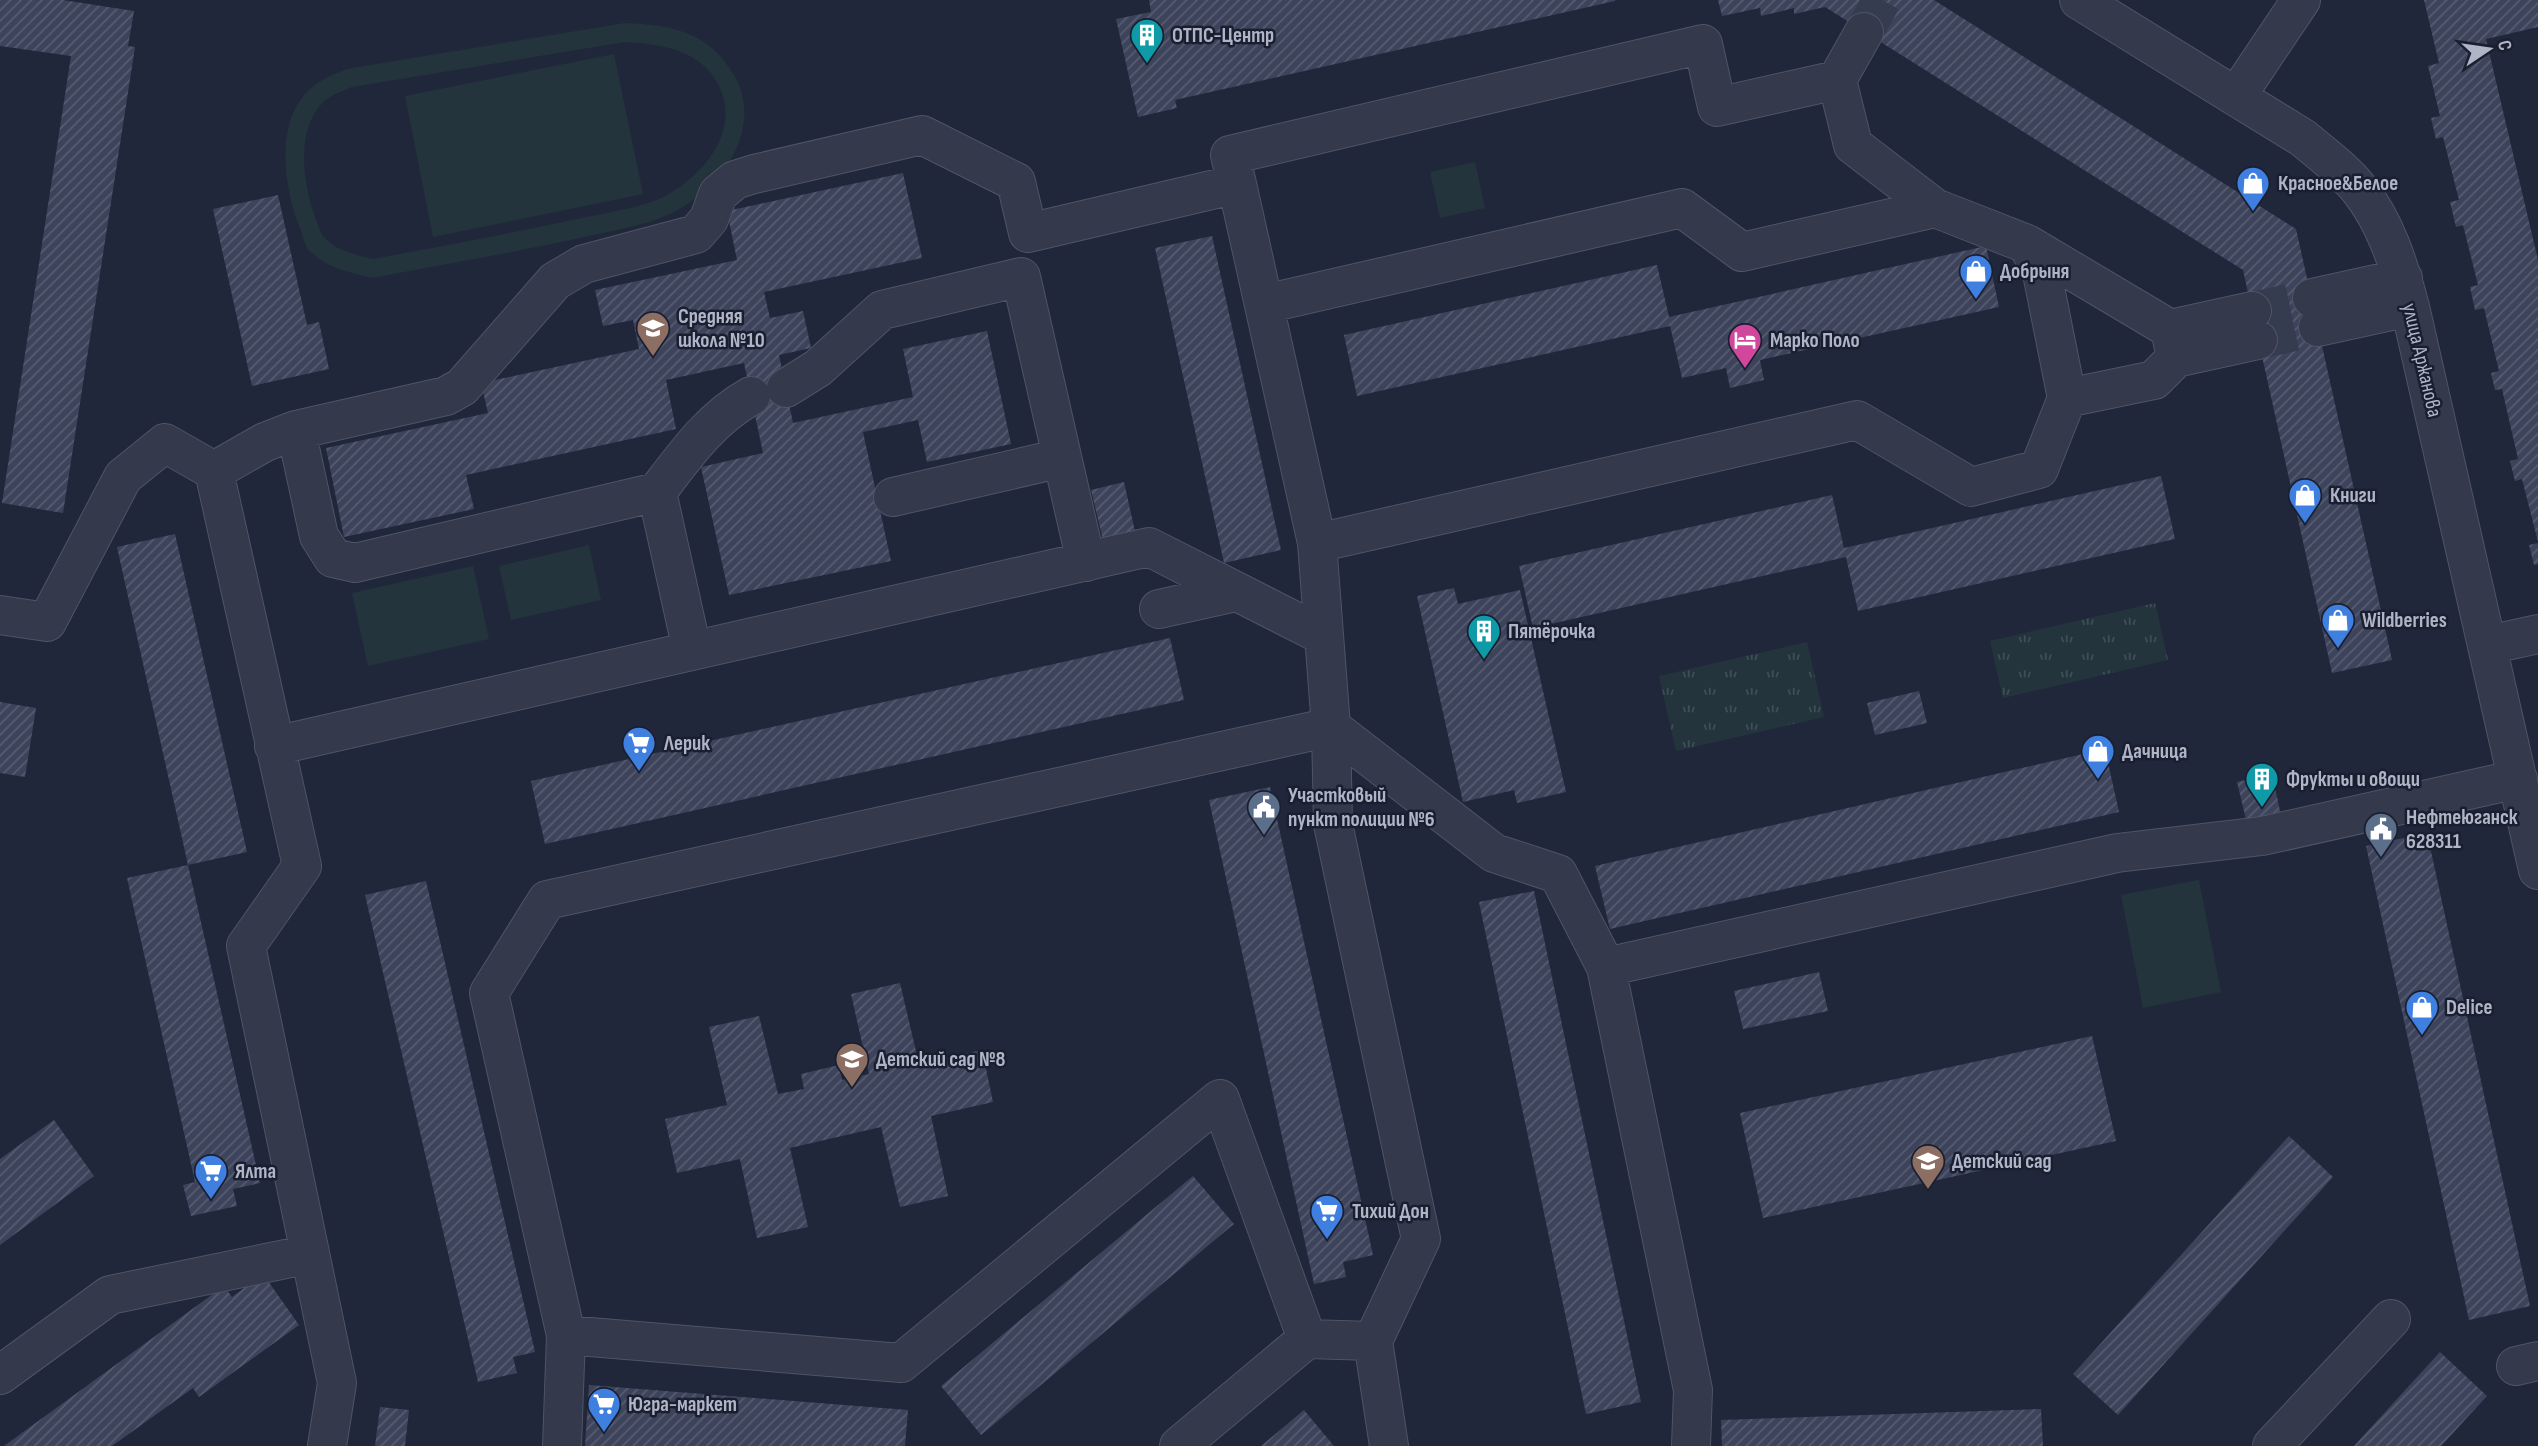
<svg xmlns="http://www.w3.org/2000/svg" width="2538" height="1446" viewBox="0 0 2538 1446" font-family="'Sofia Sans Condensed',sans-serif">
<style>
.grass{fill:url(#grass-tufts)}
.garden{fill:#23343c;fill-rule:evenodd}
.building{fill:url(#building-hatch)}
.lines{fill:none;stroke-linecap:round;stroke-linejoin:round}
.minor-tunnel{stroke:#363c50;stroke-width:38;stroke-dasharray:38 19;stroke-linecap:butt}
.minor-casing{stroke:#4f5466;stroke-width:40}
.minor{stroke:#34394b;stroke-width:38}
.labels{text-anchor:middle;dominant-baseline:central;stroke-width:5;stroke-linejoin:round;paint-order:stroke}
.poi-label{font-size:21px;font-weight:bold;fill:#afb4c7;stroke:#1a1f30;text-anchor:start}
.street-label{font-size:21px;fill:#afb4c7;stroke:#1a1f30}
</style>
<defs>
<pattern id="grass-tufts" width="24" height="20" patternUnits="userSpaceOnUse" patternTransform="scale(1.75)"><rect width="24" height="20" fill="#23343c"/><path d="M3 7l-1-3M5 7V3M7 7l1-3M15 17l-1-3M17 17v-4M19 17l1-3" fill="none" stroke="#404f57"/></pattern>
<pattern id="building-hatch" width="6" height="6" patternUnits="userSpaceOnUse" patternTransform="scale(1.75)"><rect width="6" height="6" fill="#3c435b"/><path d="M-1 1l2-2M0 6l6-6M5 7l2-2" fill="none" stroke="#565c71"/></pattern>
</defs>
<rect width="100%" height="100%" fill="#21273b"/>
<path class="grass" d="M 2155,603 L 2168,660 L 2003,698 L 1990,641 Z
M 1807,642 L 1824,717 L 1676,751 L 1659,676 Z"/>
<path class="garden" d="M 625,23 C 671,25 708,31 734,75 C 765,129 721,189 672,213 C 646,226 609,231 580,238 C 511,253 441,265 372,278 C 349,272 326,268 309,250 C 305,246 303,237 301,231 C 285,192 274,128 306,93 C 317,81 332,75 347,69 ZM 625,42 C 662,44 703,50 720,88 C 740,133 702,176 665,196 C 644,207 606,213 582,218 C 513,233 443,246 373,259 C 356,255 336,251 324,237 C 320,234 319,227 317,222 C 304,190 295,137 319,107 C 327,96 340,92 352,87 Z
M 614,54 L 643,194 L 433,237 L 405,96 Z
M 1475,162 L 1485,208 L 1440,218 L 1430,172 Z
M 589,545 L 601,600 L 511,620 L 499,566 Z
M 473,566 L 489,639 L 368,666 L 352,593 Z
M 2199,880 L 2221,992 L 2143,1008 L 2121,895 Z"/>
<path class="building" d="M 0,0 L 63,0 L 134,11 L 128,46 L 135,47 L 63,513 L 2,503 L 71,56 L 0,46 Z
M 1149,0 L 1615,0 L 1615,1 L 1175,100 L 1177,108 L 1138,117 L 1116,19 L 1151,12 Z
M 1718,0 L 1934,0 L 2296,229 L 2392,660 L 2332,673 L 2243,270 L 1825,7 L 1794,14 L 1794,8 L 1761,16 L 1760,8 L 1722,16 Z
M 2424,0 L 2538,0 L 2538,27 L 2486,39 L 2538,260 L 2538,542 L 2522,479 L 2515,481 L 2510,461 L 2518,459 L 2502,389 L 2495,390 L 2491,373 L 2499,371 L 2484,308 L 2475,310 L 2470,287 L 2478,285 L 2463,225 L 2456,227 L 2450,202 L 2459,200 L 2443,137 L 2436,139 L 2431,118 L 2440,116 L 2428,66 L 2439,63 Z
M 903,173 L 922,258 L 764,292 L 770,318 L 803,311 L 811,348 L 779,355 L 793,423 L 913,397 L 903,349 L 987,331 L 1011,444 L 927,462 L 918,420 L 863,432 L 891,561 L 729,595 L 701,467 L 763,453 L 744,363 L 666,380 L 676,429 L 466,475 L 474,509 L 344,537 L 326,448 L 488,413 L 481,383 L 639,349 L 633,320 L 603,326 L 595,290 L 737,260 L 727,211 Z
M 278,195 L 307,325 L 319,322 L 329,369 L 252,386 L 213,209 Z
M 1212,236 L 1281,550 L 1224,563 L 1155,248 Z
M 1986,246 L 1999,307 L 1760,360 L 1764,380 L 1730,388 L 1726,368 L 1682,378 L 1670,326 L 1357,396 L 1344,335 L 1657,265 L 1669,317 Z
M 2161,476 L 2175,539 L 1858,611 L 1846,557 L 1533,628 L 1519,566 L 1832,495 L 1844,548 Z
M 1124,482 L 1136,536 L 1104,544 L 1091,490 Z
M 175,534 L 247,852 L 188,865 L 117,547 Z
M 2538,543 L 2538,564 L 2534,565 L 2529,545 Z
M 1454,588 L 1458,604 L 1520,590 L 1566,792 L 1517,803 L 1514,790 L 1463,802 L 1417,596 Z
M 1170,638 L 1184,700 L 545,844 L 531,781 Z
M 1919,691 L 1927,723 L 1875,735 L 1867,703 Z
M 0,702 L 36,708 L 25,777 L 0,773 Z
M 2105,749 L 2119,812 L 1610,929 L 1595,866 Z
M 2272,774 L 2282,820 L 2248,828 L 2237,782 Z
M 1270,787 L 1373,1255 L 1343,1262 L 1346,1277 L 1314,1284 L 1209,800 Z
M 2427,833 L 2530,1306 L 2469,1320 L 2366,846 Z
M 188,865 L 260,1183 L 233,1189 L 237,1206 L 191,1216 L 183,1185 L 195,1182 L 127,878 Z
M 426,881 L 535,1352 L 513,1357 L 517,1373 L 478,1382 L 365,895 Z
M 1534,891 L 1641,1402 L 1586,1414 L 1479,902 Z
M 1819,972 L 1828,1011 L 1743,1029 L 1734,991 Z
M 900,983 L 919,1064 L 982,1050 L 993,1102 L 931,1116 L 948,1196 L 900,1207 L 881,1127 L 790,1148 L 808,1227 L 757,1238 L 740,1159 L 677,1173 L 665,1119 L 727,1105 L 709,1027 L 759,1016 L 778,1094 L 804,1089 L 801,1074 L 839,1065 L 842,1080 L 869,1074 L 851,994 Z
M 2092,1036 L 2116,1141 L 1763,1218 L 1740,1113 Z
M 54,1120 L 94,1176 L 0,1245 L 0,1159 Z
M 2289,1136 L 2333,1177 L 2118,1415 L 2073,1374 Z
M 1193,1176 L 1234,1224 L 981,1435 L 941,1386 Z
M 263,1274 L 299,1325 L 199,1397 L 193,1388 L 112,1446 L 4,1446 L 224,1286 L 232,1297 Z
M 2440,1352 L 2487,1396 L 2441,1446 L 2354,1446 Z
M 589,1385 L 908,1410 L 905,1446 L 585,1446 Z
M 380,1407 L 409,1410 L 405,1446 L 375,1446 Z
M 2041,1409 L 2043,1446 L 1722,1446 L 1721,1420 Z
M 1304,1410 L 1334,1446 L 1261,1446 Z"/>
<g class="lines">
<path class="minor-tunnel" d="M 1864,32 L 1882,0
M 2252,311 L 2312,298
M 2258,340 L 2318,327"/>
<defs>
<path id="minor" d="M 2079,0 L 2303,138 C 2322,154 2343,169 2359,189 C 2386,223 2399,265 2410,307 L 2538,870
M 1837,80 L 1864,32
M 2236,97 L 2301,0
M 2027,244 L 2170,329 L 2176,358 L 2154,380 L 2067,398
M 2312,298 L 2403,278
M 1265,304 L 1682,208 L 1742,252 L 1935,208
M 2318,327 L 2410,307
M 2170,329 L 2252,311
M 2176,358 L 2258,340
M 786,388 L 818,368 L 882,310 L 1021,277 L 1086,562
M 214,471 L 265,442 L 296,430
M 657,492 L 355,563 L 333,558 L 319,536 L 296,430 L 446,396 L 462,387 L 555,281 L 584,264 L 696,234 L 709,219 L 718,194 L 735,180 L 754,174 L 922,135 L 1016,182 L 1028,233 L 1237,184 L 1230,155 L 1703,44 L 1717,107 L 1837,80 L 1853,145 L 1935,208 L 2027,244 L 2042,273 L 2067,398 L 2039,469 L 1971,487 L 1857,420 L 1317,543 L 1237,184
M 893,497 L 1062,458
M 1317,543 L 1331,727 L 1494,853 L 1558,874 L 1606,967 L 1693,1390 L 1691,1446
M 1159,609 L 1236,592
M 0,615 L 47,622 L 123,477 L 165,443 L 214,471 L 302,866 L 246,946 L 337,1383 L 327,1446
M 2488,645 L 2538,634
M 692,650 L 657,492 C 685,455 710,419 751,396
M 274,746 L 1149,547 L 1324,636
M 1606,967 L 2117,853 L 2262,836 L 2518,779
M 566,1335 L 901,1363 L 1220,1099 L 1307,1339
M 2516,1366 L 2538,1361
M 0,1375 L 110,1295 L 310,1254
M 562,1446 L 566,1335 L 489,993 L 547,900 L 1331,727 L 1333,824 L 1421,1239 L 1373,1341
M 1179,1446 L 1307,1339 L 1373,1341 L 1389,1446
M 2272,1446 L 2391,1319"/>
</defs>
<use href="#minor" class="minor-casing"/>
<use href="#minor" class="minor"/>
</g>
<defs>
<symbol id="building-pin" viewBox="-11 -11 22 30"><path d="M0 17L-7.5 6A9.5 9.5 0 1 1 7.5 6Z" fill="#0f9aa8" stroke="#1a1f30"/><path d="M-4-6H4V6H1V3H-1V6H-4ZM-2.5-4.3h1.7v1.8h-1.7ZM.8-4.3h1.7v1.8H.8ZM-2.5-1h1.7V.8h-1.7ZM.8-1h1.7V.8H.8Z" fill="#fff"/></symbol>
<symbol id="shop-pin" viewBox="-11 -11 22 30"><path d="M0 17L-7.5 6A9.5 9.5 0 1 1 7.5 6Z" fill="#3f7fe0" stroke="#1a1f30"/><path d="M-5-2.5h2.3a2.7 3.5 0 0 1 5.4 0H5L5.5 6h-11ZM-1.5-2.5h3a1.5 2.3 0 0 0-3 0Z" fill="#fff"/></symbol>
<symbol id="school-pin" viewBox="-11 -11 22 30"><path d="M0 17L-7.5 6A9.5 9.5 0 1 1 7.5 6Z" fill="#8d6e63" stroke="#1a1f30"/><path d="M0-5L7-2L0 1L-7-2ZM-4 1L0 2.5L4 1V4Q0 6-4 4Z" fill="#fff"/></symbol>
<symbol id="hotel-pin" viewBox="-11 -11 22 30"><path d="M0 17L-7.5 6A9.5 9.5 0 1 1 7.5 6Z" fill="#d1479c" stroke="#1a1f30"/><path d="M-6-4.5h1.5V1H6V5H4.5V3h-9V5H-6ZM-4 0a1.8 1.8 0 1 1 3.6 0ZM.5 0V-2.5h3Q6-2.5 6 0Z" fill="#fff"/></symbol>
<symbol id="supermarket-pin" viewBox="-11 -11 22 30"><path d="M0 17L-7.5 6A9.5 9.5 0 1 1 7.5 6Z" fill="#3f7fe0" stroke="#1a1f30"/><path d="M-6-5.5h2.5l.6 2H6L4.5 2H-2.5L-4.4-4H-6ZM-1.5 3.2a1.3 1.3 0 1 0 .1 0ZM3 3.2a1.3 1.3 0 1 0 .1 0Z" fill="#fff"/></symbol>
<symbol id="civic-pin" viewBox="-11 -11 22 30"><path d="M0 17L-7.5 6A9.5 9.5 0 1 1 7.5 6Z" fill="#5c6f8a" stroke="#1a1f30"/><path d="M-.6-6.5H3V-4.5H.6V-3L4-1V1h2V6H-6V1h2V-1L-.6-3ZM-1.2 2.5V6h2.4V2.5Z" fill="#fff"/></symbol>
</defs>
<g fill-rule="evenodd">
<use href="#building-pin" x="1128" y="16" width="38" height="52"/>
<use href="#shop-pin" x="2234" y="164" width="38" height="52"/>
<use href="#shop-pin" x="1957" y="252" width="38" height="52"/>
<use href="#school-pin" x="634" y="309" width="38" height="52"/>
<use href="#hotel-pin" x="1726" y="321" width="38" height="52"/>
<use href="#shop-pin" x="2286" y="476" width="38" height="52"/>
<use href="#shop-pin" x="2319" y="601" width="38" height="52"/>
<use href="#building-pin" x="1465" y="612" width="38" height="52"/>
<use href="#supermarket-pin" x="620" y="724" width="38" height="52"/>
<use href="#shop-pin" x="2079" y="732" width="38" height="52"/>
<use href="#building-pin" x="2243" y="760" width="38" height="52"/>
<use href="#civic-pin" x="1245" y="788" width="38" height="52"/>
<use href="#civic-pin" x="2362" y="810" width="38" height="52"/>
<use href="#shop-pin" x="2403" y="988" width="38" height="52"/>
<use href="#school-pin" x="833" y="1040" width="38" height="52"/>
<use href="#school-pin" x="1909" y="1142" width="38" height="52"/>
<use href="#supermarket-pin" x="192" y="1152" width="38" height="52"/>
<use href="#supermarket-pin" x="1308" y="1192" width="38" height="52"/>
<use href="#supermarket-pin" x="585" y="1385" width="38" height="52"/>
</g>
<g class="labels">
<g class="poi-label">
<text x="1172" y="35">ОТПС-Центр</text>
<text x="2278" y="183">Красное&amp;Белое</text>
<text x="2000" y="271">Добрыня</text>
<text x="678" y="316">Средняя<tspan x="678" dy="24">школа №10</tspan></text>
<text x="1770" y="340">Марко Поло</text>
<text x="2330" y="495">Книги</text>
<text x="2362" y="620">Wildberries</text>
<text x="1508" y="631">Пятёрочка</text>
<text x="664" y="743">Лерик</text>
<text x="2122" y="751">Дачница</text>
<text x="2286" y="779">Фрукты и овощи</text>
<text x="1288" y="795">Участковый<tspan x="1288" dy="24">пункт полиции №6</tspan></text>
<text x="2406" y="817">Нефтеюганск<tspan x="2406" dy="24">628311</tspan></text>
<text x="2446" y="1007">Delice</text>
<text x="876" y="1059">Детский сад №8</text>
<text x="1952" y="1161">Детский сад</text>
<text x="235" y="1171">Ялта</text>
<text x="1352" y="1211">Тихий Дон</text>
<text x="628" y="1404">Югра-маркет</text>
</g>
<g class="street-label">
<text transform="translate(2422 360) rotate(77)">улица Аржанова</text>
</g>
</g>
<g transform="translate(2489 49) rotate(77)" stroke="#1a1f30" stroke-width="5" paint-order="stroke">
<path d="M0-5L12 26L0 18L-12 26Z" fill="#afb4c7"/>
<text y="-10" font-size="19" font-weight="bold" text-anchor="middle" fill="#afb4c7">С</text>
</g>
</svg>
